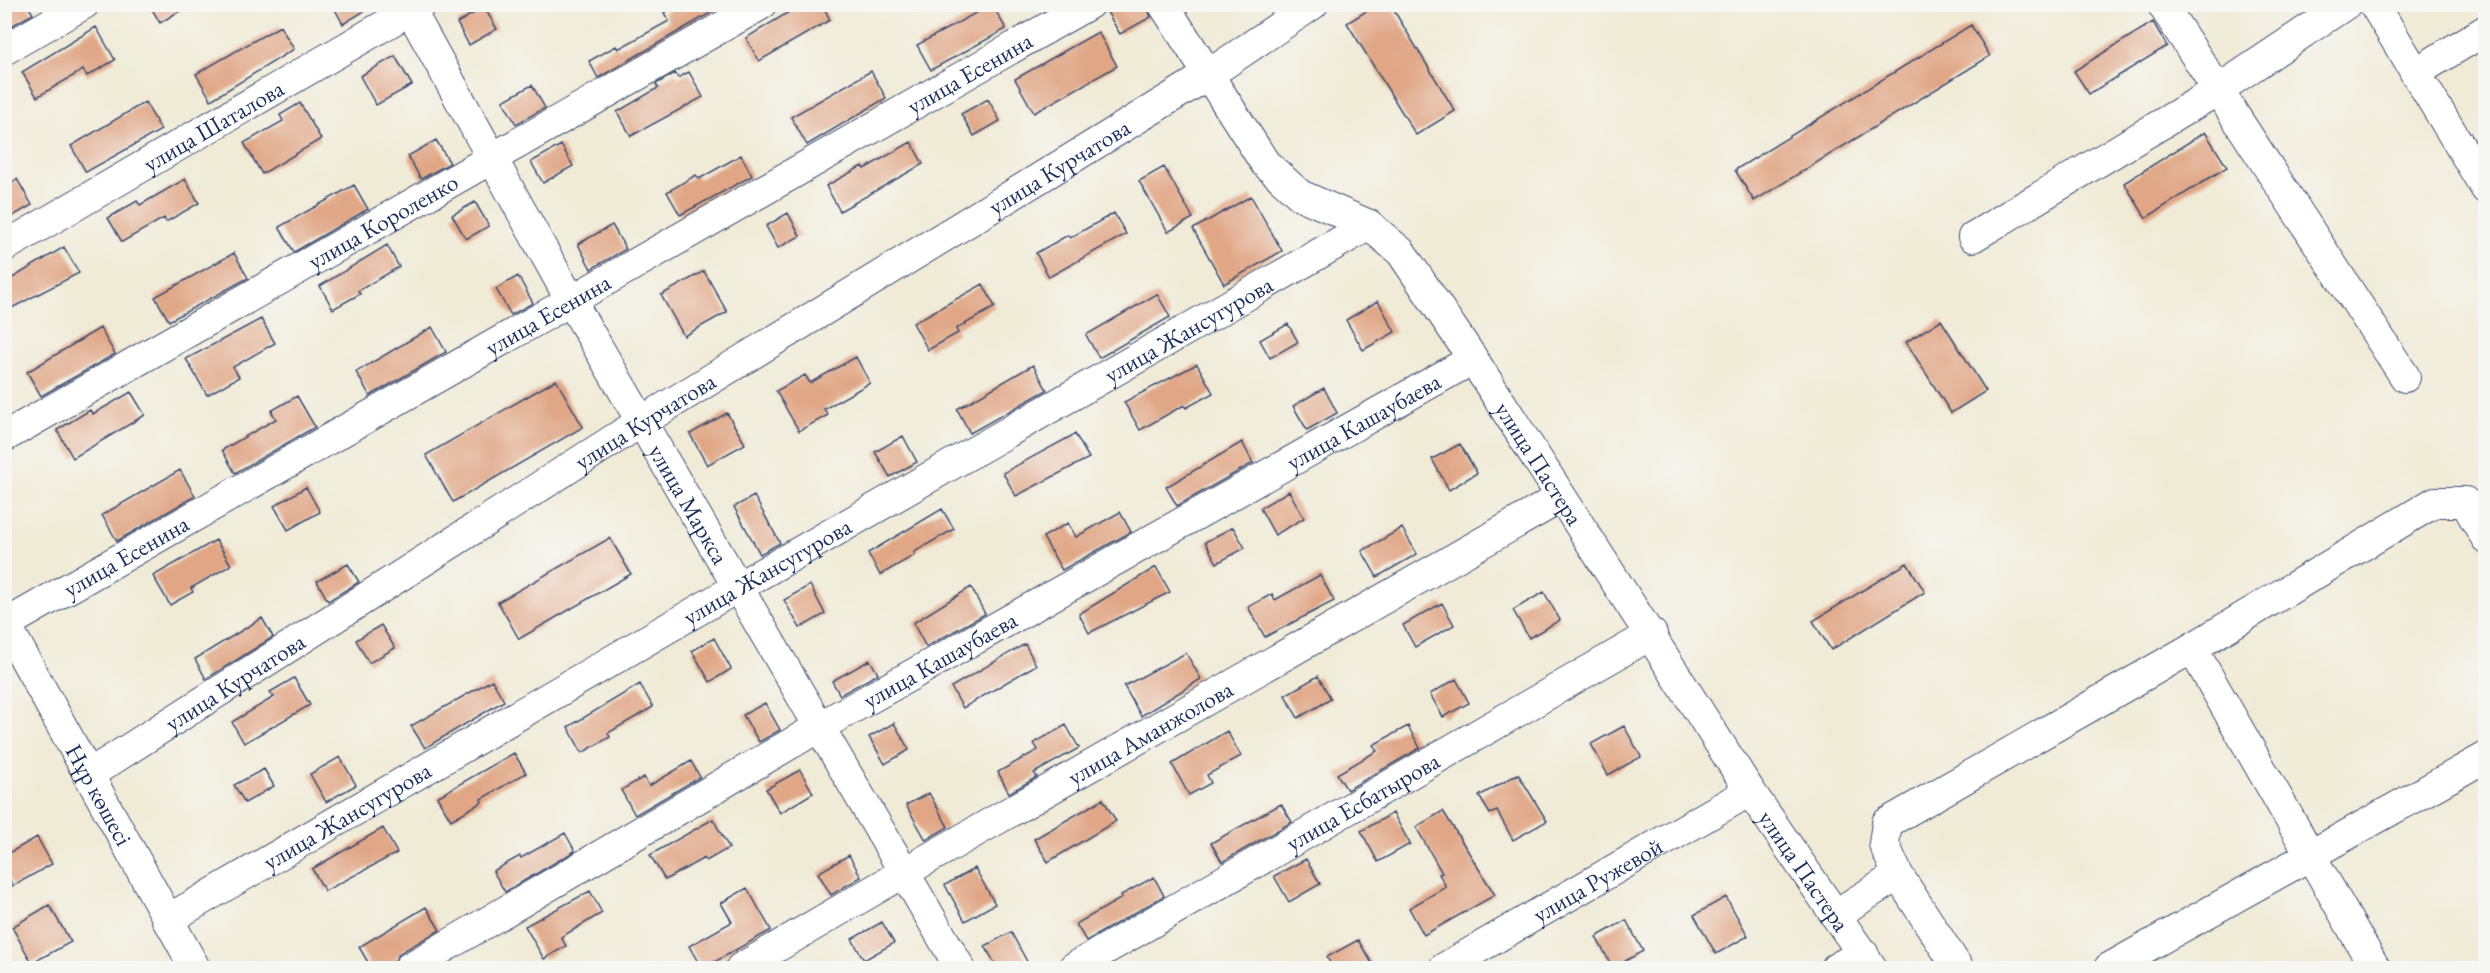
<svg xmlns="http://www.w3.org/2000/svg" width="2490" height="973" viewBox="0 0 2490 973" font-family="'EB Garamond',serif">
<style>
.building{fill:#e0a685}
.lines{fill:none;stroke-linecap:round;stroke-linejoin:round}
.minor-casing{stroke:#3b4b70;stroke-width:32}
.minor{stroke:#fff;stroke-width:30}
.labels{text-anchor:middle;dominant-baseline:central;stroke-width:5;stroke-linejoin:round;paint-order:stroke}
.street-label{font-size:24px;fill:#1b2f5e;stroke:#f6f6f2}
</style>
<rect width="100%" height="100%" fill="#f6f6f2"/>
<filter id="ink" filterUnits="userSpaceOnUse"><feTurbulence type="fractalNoise" baseFrequency=".0167" numOctaves="2"/><feDisplacementMap in="SourceGraphic" scale="12" xChannelSelector="R" yChannelSelector="G"/><feConvolveMatrix kernelMatrix="1 2 1 2 8 2 1 2 1" color-interpolation-filters="sRGB"/></filter>
<filter id="wash" filterUnits="userSpaceOnUse"><feTurbulence type="fractalNoise" baseFrequency=".008" numOctaves="4" result="noise"/><feDisplacementMap in="SourceGraphic" scale="24" xChannelSelector="R" yChannelSelector="G"/><feGaussianBlur stdDeviation="1.35" result="paint"/><feColorMatrix in="noise" values="0 0 0 0 0 0 0 0 0 0 0 0 0 0 0 0 0 1.4 0 .05"/><feComposite in="paint" operator="in"/></filter>
<g filter="url(#wash)">
<rect width="100%" height="100%" fill="#f0ebd7"/>
<g id="blocks">
<path class="building" d="M 4,4 L 27,4 L 33,14 L 4,30 Z
M 149,4 L 191,4 L 160,23 Z
M 332,4 L 376,4 L 343,24 Z
M 678,4 L 726,4 L 598,78 L 589,61 L 616,46 L 618,49 L 669,21 L 664,13 Z
M 802,4 L 822,4 L 830,20 L 759,61 L 746,38 Z
M 992,4 L 1006,29 L 931,70 L 917,45 Z
M 1120,4 L 1146,4 L 1151,17 L 1120,34 L 1107,12 Z
M 1378,4 L 1390,4 L 1455,111 L 1416,135 L 1347,23 Z
M 484,7 L 497,29 L 469,45 L 457,23 Z
M 2153,22 L 2167,46 L 2089,94 L 2074,71 Z
M 1971,25 L 1990,56 L 1754,201 L 1735,170 Z
M 280,26 L 294,49 L 211,100 L 196,74 Z
M 96,27 L 115,60 L 87,76 L 83,70 L 37,97 L 22,72 Z
M 1098,32 L 1117,66 L 1034,113 L 1015,79 Z
M 395,56 L 412,85 L 376,105 L 360,76 Z
M 871,71 L 886,98 L 807,145 L 791,117 Z
M 689,72 L 703,97 L 631,136 L 617,112 L 658,88 L 656,84 L 675,73 L 678,78 Z
M 532,85 L 545,108 L 516,124 L 503,101 Z
M 988,99 L 1000,121 L 974,136 L 961,114 Z
M 145,102 L 161,130 L 86,172 L 71,146 Z
M 300,103 L 321,139 L 262,174 L 244,143 L 283,121 L 280,115 Z
M 2205,132 L 2227,167 L 2146,218 L 2124,183 Z
M 436,140 L 450,163 L 421,179 L 408,156 Z
M 911,142 L 923,164 L 840,211 L 826,186 L 862,166 L 864,169 Z
M 561,145 L 573,166 L 543,183 L 531,162 Z
M 741,155 L 752,176 L 680,215 L 667,192 L 696,175 L 699,179 Z
M 1164,167 L 1193,218 L 1168,232 L 1139,181 Z
M 17,179 L 32,205 L 4,221 L 4,187 Z
M 185,179 L 199,203 L 166,222 L 164,218 L 122,242 L 108,218 L 137,201 L 140,205 Z
M 354,185 L 368,209 L 294,252 L 279,227 Z
M 1251,196 L 1282,251 L 1224,284 L 1193,229 Z
M 475,202 L 489,226 L 466,239 L 452,215 Z
M 788,213 L 800,236 L 778,248 L 766,226 Z
M 1114,213 L 1126,234 L 1049,277 L 1036,253 L 1068,235 L 1070,238 Z
M 612,225 L 626,249 L 591,269 L 578,244 Z
M 387,245 L 399,267 L 358,291 L 360,294 L 333,309 L 320,286 Z
M 64,247 L 79,273 L 4,312 L 4,283 Z
M 234,253 L 248,278 L 169,321 L 155,297 Z
M 704,271 L 727,312 L 684,336 L 661,295 Z
M 518,276 L 533,303 L 511,315 L 496,289 Z
M 983,284 L 995,307 L 956,329 L 958,333 L 928,350 L 913,323 Z
M 1157,294 L 1170,317 L 1099,358 L 1086,335 Z
M 1378,301 L 1395,332 L 1363,350 L 1346,320 Z
M 261,319 L 275,343 L 233,367 L 239,377 L 207,395 L 186,359 Z
M 1941,320 L 1986,391 L 1951,413 L 1906,342 Z
M 1288,324 L 1298,342 L 1270,358 L 1260,340 Z
M 432,327 L 446,352 L 370,396 L 356,372 Z
M 100,328 L 115,354 L 41,396 L 27,372 Z
M 856,357 L 870,383 L 824,409 L 828,415 L 799,431 L 776,391 L 805,375 L 810,383 Z
M 1197,364 L 1213,393 L 1186,408 L 1184,405 L 1140,430 L 1124,402 Z
M 1033,365 L 1047,390 L 970,433 L 957,409 Z
M 556,380 L 583,427 L 453,502 L 426,455 Z
M 1324,388 L 1337,413 L 1307,430 L 1293,406 Z
M 131,392 L 145,415 L 73,458 L 57,430 L 90,410 L 93,414 Z
M 297,396 L 315,427 L 235,473 L 222,450 L 276,419 L 271,411 Z
M 727,413 L 745,444 L 707,465 L 690,434 Z
M 1075,434 L 1089,458 L 1016,496 L 1003,473 Z
M 903,436 L 917,462 L 890,477 L 875,452 Z
M 1242,442 L 1253,463 L 1177,506 L 1166,487 Z
M 1460,444 L 1477,473 L 1449,490 L 1432,459 Z
M 180,470 L 195,496 L 117,541 L 102,515 Z
M 306,487 L 320,512 L 288,530 L 274,506 Z
M 1289,491 L 1304,518 L 1275,535 L 1260,508 Z
M 754,496 L 780,543 L 760,554 L 734,507 Z
M 942,509 L 954,529 L 914,552 L 915,555 L 880,575 L 868,553 Z
M 1120,512 L 1131,532 L 1062,570 L 1043,537 L 1068,523 L 1076,537 Z
M 1233,527 L 1245,548 L 1217,563 L 1205,542 Z
M 1402,528 L 1417,554 L 1377,577 L 1362,551 Z
M 610,538 L 631,574 L 519,639 L 498,602 Z
M 216,540 L 231,565 L 191,588 L 193,592 L 170,605 L 153,576 Z
M 1907,563 L 1925,592 L 1831,650 L 1813,621 Z
M 348,564 L 359,582 L 328,601 L 317,581 Z
M 1156,567 L 1170,592 L 1089,633 L 1079,614 Z
M 1320,575 L 1334,601 L 1265,637 L 1248,607 L 1272,594 L 1275,600 Z
M 810,585 L 825,614 L 800,628 L 784,600 Z
M 971,587 L 985,614 L 926,647 L 913,623 Z
M 1544,592 L 1560,620 L 1529,638 L 1513,610 Z
M 1442,603 L 1454,625 L 1415,647 L 1403,625 Z
M 262,618 L 273,637 L 206,679 L 195,659 Z
M 381,625 L 395,648 L 369,663 L 356,640 Z
M 714,638 L 731,669 L 710,682 L 692,651 Z
M 1025,644 L 1036,665 L 963,708 L 951,687 Z
M 1186,653 L 1201,679 L 1141,716 L 1124,686 Z
M 870,660 L 878,674 L 840,695 L 832,681 Z
M 1318,676 L 1331,699 L 1298,718 L 1285,695 Z
M 294,678 L 310,705 L 244,743 L 232,722 L 274,697 L 270,692 Z
M 1456,679 L 1469,703 L 1443,717 L 1430,694 Z
M 492,680 L 504,701 L 425,748 L 411,726 Z
M 640,684 L 653,707 L 608,733 L 610,737 L 582,753 L 568,727 Z
M 765,703 L 780,730 L 759,742 L 743,715 Z
M 894,723 L 909,750 L 885,764 L 869,737 Z
M 1066,725 L 1079,748 L 1034,773 L 1037,777 L 1009,793 L 998,772 L 1038,750 L 1034,743 Z
M 1408,726 L 1420,748 L 1347,790 L 1337,774 L 1377,751 L 1373,745 Z
M 1624,726 L 1641,757 L 1608,775 L 1591,744 Z
M 1227,731 L 1241,756 L 1207,775 L 1211,783 L 1189,795 L 1172,764 Z
M 514,753 L 526,773 L 481,799 L 482,802 L 451,820 L 437,797 Z
M 340,757 L 356,785 L 326,802 L 310,774 Z
M 691,761 L 700,777 L 635,815 L 621,790 L 644,777 L 649,786 Z
M 264,769 L 274,786 L 245,803 L 234,785 Z
M 800,770 L 813,793 L 780,813 L 766,789 Z
M 1518,774 L 1547,821 L 1513,840 L 1497,811 L 1490,814 L 1479,796 Z
M 929,793 L 948,827 L 926,840 L 906,805 Z
M 1103,799 L 1116,821 L 1048,862 L 1034,839 Z
M 1281,804 L 1292,822 L 1222,862 L 1211,843 Z
M 1443,811 L 1495,895 L 1424,935 L 1409,908 L 1446,887 L 1439,874 L 1442,873 L 1416,827 Z
M 1393,813 L 1410,844 L 1378,862 L 1361,831 Z
M 713,819 L 729,848 L 706,861 L 704,858 L 665,880 L 650,855 Z
M 383,828 L 397,853 L 325,891 L 312,869 Z
M 565,833 L 575,851 L 505,892 L 493,871 L 520,856 L 521,858 Z
M 37,837 L 52,864 L 13,886 L 4,871 L 4,856 Z
M 849,855 L 861,877 L 831,895 L 818,873 Z
M 1306,859 L 1320,884 L 1289,902 L 1274,876 Z
M 975,868 L 995,904 L 965,921 L 945,885 Z
M 1154,877 L 1164,896 L 1086,941 L 1076,924 L 1122,898 L 1121,895 Z
M 747,888 L 771,930 L 702,969 L 689,946 L 732,922 L 721,903 Z
M 590,891 L 602,913 L 561,937 L 566,946 L 544,959 L 525,926 Z
M 1726,897 L 1748,936 L 1716,954 L 1694,915 Z
M 49,905 L 71,942 L 32,963 L 12,927 Z
M 426,907 L 440,930 L 400,953 L 393,963 L 384,969 L 372,969 L 359,947 Z
M 1626,920 L 1643,951 L 1613,968 L 1596,937 Z
M 882,922 L 894,943 L 864,960 L 852,939 Z
M 1011,932 L 1031,969 L 998,969 L 985,946 Z
M 1358,940 L 1372,963 L 1362,969 L 1333,969 L 1327,957 Z"/>
</g>
</g>
<g filter="url(#ink)">
<use href="#blocks" fill-opacity="0" stroke="#3b4b70" stroke-width="1.5"/>
<g class="lines">
<defs>
<g id="minor">
<path id="s1" d="M 407,4 L 571,301 L 960,968"/>
<path id="s2" d="M 1163,4 L 1265,163 L 1300,195 L 1369,225 L 1401,252 L 1473,359 L 1750,791 L 1872,968"/>
<path d="M 2162,4 L 2405,377"/>
<path d="M 2374,4 L 2486,189"/>
<path d="M 4,50 L 84,4"/>
<path d="M 2415,73 L 2486,30"/>
<path d="M 1973,237 L 2218,90 L 2346,4"/>
<path id="s3" d="M 4,247 L 421,4"/>
<path id="s4" d="M 4,437 L 762,4"/>
<path id="s5" d="M 4,621 L 195,968"/>
<path id="s6" d="M 6,624 L 1089,4"/>
<path d="M 2192,648 L 2375,968"/>
<path id="s7" d="M 88,775 L 641,422 L 1208,75 L 1313,4"/>
<path d="M 1835,915 L 1898,875"/>
<path id="s8" d="M 167,920 L 738,587 L 1369,225"/>
<path id="s9" d="M 409,968 L 819,727 L 1473,359"/>
<path id="s10" d="M 741,968 L 903,873 L 1560,498"/>
<path id="s11" d="M 1073,968 L 1652,634"/>
<path id="s12" d="M 1444,968 L 1750,791"/>
<path d="M 1836,968 L 1863,953"/>
<path d="M 1958,968 L 1898,875 L 1884,844 L 1887,823 L 2192,648 L 2435,502 L 2465,502 L 2486,538"/>
<path d="M 2109,968 L 2486,757"/>
</g>
</defs>
<use href="#minor" class="minor-casing"/>
<use href="#minor" class="minor"/>
</g>
</g>
<g class="labels">
<g class="street-label">
<text stroke="none"><textPath href="#s6" startOffset="1110">улица Есенина</textPath></text>
<text stroke="none"><textPath href="#s3" startOffset="242">улица Шаталова</textPath></text>
<text stroke="none"><textPath href="#s7" startOffset="1146">улица Курчатова</textPath></text>
<text stroke="none"><textPath href="#s4" startOffset="436">улица Короленко</textPath></text>
<text stroke="none"><textPath href="#s6" startOffset="624">улица Есенина</textPath></text>
<text stroke="none"><textPath href="#s8" startOffset="1180">улица Жансугурова</textPath></text>
<text stroke="none"><textPath href="#s7" startOffset="660">улица Курчатова</textPath></text>
<text stroke="none"><textPath href="#s9" startOffset="1100">улица Кашаубаева</textPath></text>
<text stroke="none"><textPath href="#s2" startOffset="606">улица Пастера</textPath></text>
<text stroke="none"><textPath href="#s1" startOffset="574">улица Маркса</textPath></text>
<text stroke="none"><textPath href="#s6" startOffset="138">улица Есенина</textPath></text>
<text stroke="none"><textPath href="#s8" startOffset="694">улица Жансугурова</textPath></text>
<text stroke="none"><textPath href="#s9" startOffset="614">улица Кашаубаева</textPath></text>
<text stroke="none"><textPath href="#s7" startOffset="174">улица Курчатова</textPath></text>
<text stroke="none"><textPath href="#s10" startOffset="472">улица Аманжолова</textPath></text>
<text stroke="none"><textPath href="#s5" startOffset="198">Нұр көшесі</textPath></text>
<text stroke="none"><textPath href="#s11" startOffset="334">улица Есбатырова</textPath></text>
<text stroke="none"><textPath href="#s8" startOffset="208">улица Жансугурова</textPath></text>
<text stroke="none"><textPath href="#s2" startOffset="1092">улица Пастера</textPath></text>
<text stroke="none"><textPath href="#s12" startOffset="177">улица Ружевой</textPath></text>
</g>
</g>
<rect width="2490" height="973" fill="none" stroke="#f6f6f2" stroke-width="24"/>
</svg>
